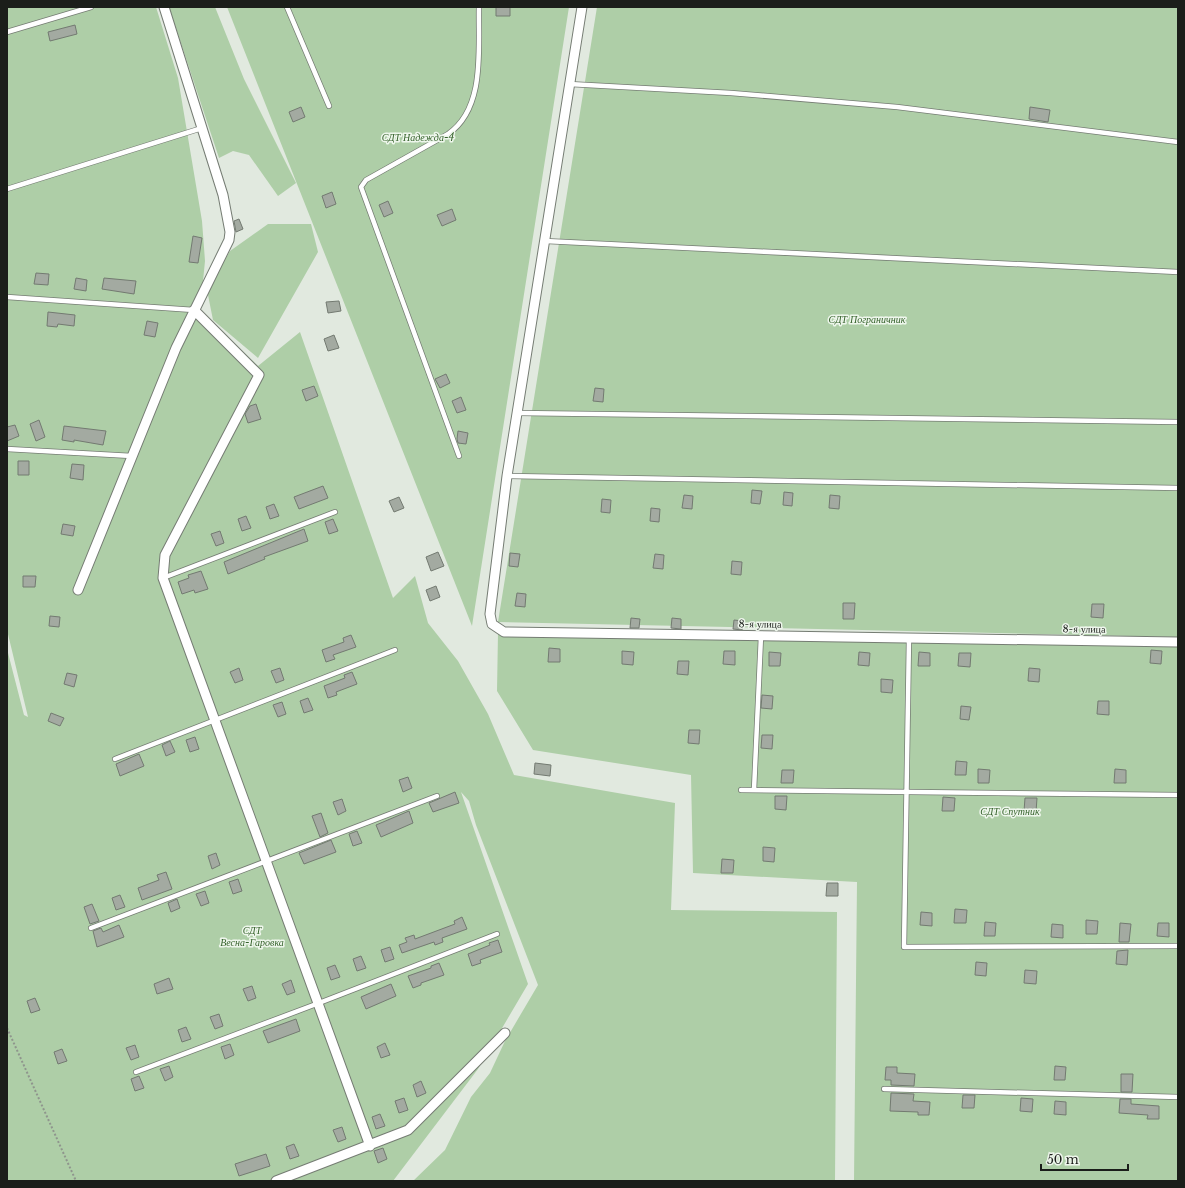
<svg xmlns="http://www.w3.org/2000/svg" width="1185" height="1188" viewBox="0 0 1185 1188" font-family="'Libre Baskerville',serif">
<style>
.green{fill:#aecea7}
.building{fill:#a3aaa1;stroke:#737a71}
.lines{fill:none;stroke-linecap:round;stroke-linejoin:round}
.service-casing{stroke:#757c73;stroke-width:6}
.minor-casing{stroke:#757c73;stroke-width:11}
.path{stroke:#8f958d;stroke-width:2;stroke-dasharray:2 2;stroke-linecap:butt}
.service{stroke:#fff;stroke-width:4.5}
.minor{stroke:#fff;stroke-width:9}
.labels{text-anchor:middle;dominant-baseline:central;stroke-width:3;stroke-linejoin:round;paint-order:stroke}
.park-label{font-size:10px;font-style:italic;fill:#35622b;stroke:#eef6ec}
.street-label{font-size:10px;fill:#1b1e1a;stroke:#eef6ec}
</style>
<rect width="100%" height="100%" fill="#e1e9df"/>
<path class="green" d="M 7,7 L 156,7 L 178,78 L 202,221 L 205,261 L 200,311 L 258,366 L 300,332 L 393,598 L 415,576 L 428,623 L 458,661 L 488,714 L 514,775 L 675,803 L 671,910 L 837,912 L 835,1181 L 413,1181 L 445,1150 L 471,1097 L 490,1073 L 505,1041 L 538,985 L 476,825 L 469,801 L 461,792 L 528,984 L 478,1069 L 393,1181 L 7,1181 L 7,649 L 24,715 L 28,717 L 7,630 Z
M 169,7 L 215,7 L 244,79 L 296,183 L 278,196 L 249,155 L 233,151 L 219,158 Z
M 227,7 L 569,7 L 472,626 Z
M 597,7 L 1178,7 L 1178,637 L 498,622 Z
M 268,224 L 311,224 L 318,252 L 258,358 L 213,320 L 207,290 L 230,251 Z
M 498,633 L 1178,645 L 1178,1181 L 854,1181 L 857,882 L 693,873 L 691,775 L 533,750 L 497,691 Z"/>
<path class="building" d="M 496,7 L 510,7 L 510,16 L 496,16 Z
M 75,25 L 77,34 L 50,41 L 48,32 Z
M 301,107 L 305,117 L 293,122 L 289,112 Z
M 1030,107 L 1050,110 L 1048,122 L 1029,119 Z
M 332,192 L 336,204 L 326,208 L 322,196 Z
M 388,201 L 393,213 L 384,217 L 379,205 Z
M 452,209 L 456,220 L 442,226 L 437,215 Z
M 239,219 L 243,229 L 236,232 L 234,221 Z
M 193,236 L 202,238 L 198,263 L 189,262 Z
M 36,273 L 49,274 L 48,285 L 34,284 Z
M 76,278 L 87,280 L 86,291 L 74,289 Z
M 104,278 L 136,281 L 134,294 L 102,289 Z
M 339,301 L 341,311 L 328,313 L 326,302 Z
M 48,312 L 75,315 L 74,326 L 58,324 L 57,327 L 47,326 Z
M 147,321 L 158,323 L 155,337 L 144,335 Z
M 334,335 L 339,348 L 328,351 L 324,339 Z
M 446,374 L 450,383 L 440,388 L 435,379 Z
M 314,386 L 318,396 L 306,401 L 302,390 Z
M 595,388 L 604,389 L 603,402 L 593,401 Z
M 461,397 L 466,410 L 457,413 L 452,401 Z
M 256,404 L 261,419 L 248,423 L 245,414 L 250,406 Z
M 39,420 L 45,437 L 36,441 L 30,424 Z
M 15,425 L 19,436 L 7,441 L 7,427 Z
M 64,426 L 106,431 L 103,445 L 74,440 L 74,442 L 62,440 Z
M 458,431 L 468,433 L 466,444 L 458,443 L 457,439 Z
M 18,461 L 29,461 L 29,475 L 18,475 Z
M 72,464 L 84,465 L 83,480 L 70,478 Z
M 323,486 L 328,498 L 299,509 L 294,497 Z
M 752,490 L 762,491 L 760,504 L 751,503 Z
M 784,492 L 793,493 L 792,506 L 783,505 Z
M 684,495 L 693,496 L 692,509 L 682,508 Z
M 830,495 L 840,496 L 839,509 L 829,508 Z
M 399,497 L 404,508 L 394,512 L 389,501 Z
M 602,499 L 611,500 L 610,513 L 601,512 Z
M 274,504 L 279,516 L 270,519 L 266,507 Z
M 651,508 L 660,509 L 659,522 L 650,521 Z
M 246,516 L 251,528 L 242,531 L 238,519 Z
M 333,519 L 338,531 L 329,534 L 325,522 Z
M 63,524 L 75,526 L 73,536 L 61,534 Z
M 304,529 L 308,541 L 264,557 L 265,559 L 228,574 L 224,562 Z
M 220,531 L 224,543 L 216,546 L 211,534 Z
M 438,552 L 444,566 L 431,571 L 426,557 Z
M 510,553 L 520,554 L 518,567 L 509,566 Z
M 655,554 L 664,555 L 663,569 L 653,568 Z
M 732,561 L 742,562 L 741,575 L 731,574 Z
M 201,571 L 208,589 L 195,593 L 194,590 L 182,594 L 178,582 L 189,578 L 188,575 Z
M 23,576 L 36,576 L 35,587 L 23,587 Z
M 436,586 L 440,597 L 430,601 L 426,590 Z
M 517,593 L 526,594 L 525,607 L 515,606 Z
M 843,603 L 855,603 L 854,619 L 843,619 Z
M 1092,604 L 1104,604 L 1103,618 L 1091,617 Z
M 50,616 L 60,617 L 59,627 L 49,626 Z
M 631,618 L 640,619 L 639,628 L 630,628 Z
M 672,618 L 681,619 L 681,629 L 671,628 Z
M 734,620 L 743,621 L 742,630 L 733,629 Z
M 351,635 L 356,647 L 333,655 L 335,659 L 326,662 L 322,650 L 344,642 L 343,638 Z
M 549,648 L 560,649 L 560,662 L 548,662 Z
M 1151,650 L 1162,651 L 1161,664 L 1150,663 Z
M 622,651 L 634,652 L 633,665 L 622,664 Z
M 724,651 L 735,651 L 735,665 L 723,664 Z
M 769,652 L 781,653 L 780,666 L 769,666 Z
M 859,652 L 870,653 L 869,666 L 858,665 Z
M 919,652 L 930,653 L 930,666 L 918,666 Z
M 959,653 L 971,653 L 970,667 L 958,666 Z
M 678,661 L 689,661 L 688,675 L 677,674 Z
M 239,668 L 243,680 L 235,683 L 230,672 Z
M 280,668 L 284,680 L 276,683 L 271,671 Z
M 1029,668 L 1040,669 L 1039,682 L 1028,681 Z
M 352,672 L 357,684 L 336,692 L 337,695 L 328,698 L 324,686 L 345,678 L 344,675 Z
M 67,673 L 77,675 L 74,687 L 64,684 Z
M 881,679 L 893,680 L 892,693 L 881,692 Z
M 762,695 L 773,696 L 772,709 L 761,708 Z
M 308,698 L 313,710 L 304,713 L 300,701 Z
M 1098,701 L 1109,701 L 1109,715 L 1097,714 Z
M 282,702 L 286,714 L 278,717 L 273,705 Z
M 961,706 L 971,707 L 969,720 L 960,719 Z
M 51,713 L 64,718 L 60,726 L 48,721 Z
M 689,730 L 700,730 L 699,744 L 688,743 Z
M 762,735 L 773,735 L 772,749 L 761,748 Z
M 195,737 L 199,749 L 190,752 L 186,740 Z
M 170,741 L 175,752 L 166,756 L 162,745 Z
M 139,754 L 144,766 L 120,776 L 116,764 Z
M 956,761 L 967,762 L 966,775 L 955,775 Z
M 535,763 L 551,765 L 550,776 L 534,774 Z
M 978,769 L 990,770 L 989,783 L 978,783 Z
M 1115,769 L 1126,770 L 1126,783 L 1114,783 Z
M 782,770 L 794,770 L 793,783 L 781,783 Z
M 408,777 L 412,788 L 403,792 L 399,780 Z
M 455,792 L 459,803 L 433,812 L 429,803 Z
M 775,796 L 787,796 L 786,810 L 775,809 Z
M 943,797 L 955,798 L 954,811 L 942,811 Z
M 1025,798 L 1037,798 L 1036,812 L 1024,811 Z
M 342,799 L 346,811 L 338,815 L 333,802 Z
M 409,811 L 413,823 L 381,837 L 376,825 Z
M 321,813 L 328,833 L 320,837 L 312,816 Z
M 357,831 L 362,843 L 353,846 L 349,834 Z
M 331,840 L 336,852 L 304,864 L 299,853 Z
M 763,847 L 775,848 L 774,862 L 763,861 Z
M 216,853 L 220,865 L 212,869 L 208,856 Z
M 722,859 L 734,860 L 733,873 L 721,873 Z
M 166,872 L 172,889 L 142,900 L 138,888 L 159,880 L 157,875 Z
M 238,879 L 242,891 L 233,894 L 229,882 Z
M 827,883 L 838,883 L 838,896 L 826,896 Z
M 205,891 L 209,903 L 201,906 L 196,894 Z
M 120,895 L 125,907 L 116,910 L 112,898 Z
M 177,899 L 180,908 L 171,912 L 168,903 Z
M 92,904 L 99,921 L 90,924 L 84,907 Z
M 955,909 L 967,910 L 966,923 L 954,923 Z
M 921,912 L 932,913 L 932,926 L 920,925 Z
M 462,917 L 467,929 L 442,938 L 443,942 L 435,945 L 434,942 L 402,953 L 399,945 L 407,942 L 405,938 L 414,935 L 415,939 L 455,924 L 454,921 Z
M 1086,920 L 1098,921 L 1097,934 L 1086,934 Z
M 985,922 L 996,923 L 995,936 L 984,936 Z
M 1120,923 L 1131,924 L 1129,942 L 1119,942 Z
M 1158,923 L 1169,923 L 1169,937 L 1157,936 Z
M 1052,924 L 1063,925 L 1063,938 L 1051,937 Z
M 119,925 L 124,937 L 97,947 L 93,931 L 101,928 L 103,932 Z
M 498,940 L 502,952 L 480,960 L 481,963 L 472,966 L 468,954 L 490,945 L 489,943 Z
M 390,947 L 394,959 L 385,962 L 381,950 Z
M 1128,950 L 1127,965 L 1116,964 L 1117,951 Z
M 361,956 L 366,968 L 357,971 L 353,959 Z
M 976,962 L 987,963 L 986,976 L 975,975 Z
M 439,963 L 444,975 L 421,983 L 421,985 L 413,988 L 408,976 L 431,968 L 431,966 Z
M 335,965 L 340,977 L 331,980 L 327,968 Z
M 1025,970 L 1037,971 L 1036,984 L 1024,983 Z
M 169,978 L 173,989 L 157,994 L 154,984 Z
M 291,980 L 295,992 L 287,995 L 282,984 Z
M 391,984 L 396,996 L 366,1009 L 361,997 Z
M 252,986 L 256,998 L 248,1001 L 243,989 Z
M 35,998 L 40,1010 L 31,1013 L 27,1001 Z
M 219,1014 L 223,1026 L 215,1029 L 210,1017 Z
M 296,1019 L 300,1031 L 268,1043 L 263,1031 Z
M 186,1027 L 191,1039 L 182,1042 L 178,1030 Z
M 385,1043 L 390,1055 L 381,1058 L 377,1047 Z
M 230,1044 L 234,1055 L 225,1059 L 221,1047 Z
M 135,1045 L 139,1057 L 131,1060 L 126,1048 Z
M 62,1049 L 67,1061 L 58,1064 L 54,1052 Z
M 169,1066 L 173,1077 L 165,1081 L 160,1069 Z
M 1055,1066 L 1066,1067 L 1065,1080 L 1054,1080 Z
M 886,1067 L 897,1067 L 897,1073 L 915,1074 L 914,1086 L 891,1085 L 891,1080 L 885,1080 Z
M 1121,1074 L 1133,1074 L 1132,1092 L 1121,1092 Z
M 139,1076 L 144,1088 L 135,1091 L 131,1079 Z
M 421,1081 L 426,1093 L 417,1097 L 413,1085 Z
M 891,1093 L 914,1094 L 913,1101 L 930,1102 L 929,1115 L 918,1115 L 918,1112 L 890,1111 Z
M 963,1095 L 975,1095 L 974,1108 L 962,1108 Z
M 404,1098 L 408,1110 L 399,1113 L 395,1101 Z
M 1021,1098 L 1033,1099 L 1032,1112 L 1020,1111 Z
M 1120,1099 L 1131,1099 L 1131,1104 L 1159,1106 L 1159,1119 L 1147,1119 L 1148,1115 L 1119,1113 Z
M 1055,1101 L 1066,1102 L 1066,1115 L 1054,1114 Z
M 380,1114 L 385,1126 L 376,1129 L 372,1117 Z
M 342,1127 L 346,1139 L 338,1142 L 333,1130 Z
M 294,1144 L 299,1156 L 290,1159 L 286,1147 Z
M 383,1148 L 387,1159 L 378,1163 L 374,1151 Z
M 266,1154 L 270,1166 L 239,1176 L 235,1164 Z"/>
<g class="lines">
<defs>
<path id="service" d="M 287,7 L 329,106
M 7,32 L 91,7
M 569,84 L 731,93 L 897,107 L 1178,142
M 7,189 L 202,128
M 545,241 L 1178,272
M 7,297 L 194,310
M 517,413 L 1178,422
M 7,449 L 132,456
M 459,456 L 361,187 L 366,180 L 448,134 C 486,108 478,48 479,7
M 507,476 L 1178,488
M 163,578 L 335,512
M 909,638 L 904,947 L 1178,946
M 115,759 L 395,650
M 741,790 L 1178,795
M 754,790 L 761,636
M 91,928 L 437,796
M 136,1072 L 319,1003 L 497,934
M 884,1089 L 1178,1097"/>
<path id="minor" d="M 582,7 L 507,476 L 490,614 L 492,624 L 504,632 L 1178,642
M 194,310 L 259,375 L 165,555 L 163,578 L 370,1146
M 78,590 L 176,348 L 229,240 L 230,232 L 223,195 L 164,7
M 276,1181 L 408,1130 L 505,1033"/>
</defs>
<use href="#service" class="service-casing"/>
<use href="#minor" class="minor-casing"/>
<path class="path" d="M 7,1028 L 76,1181"/>
<use href="#service" class="service"/>
<use href="#minor" class="minor"/>
</g>
<g class="labels">
<g class="park-label">
<text x="418" y="137">СДТ Надежда-4</text>
<text x="867" y="319">СДТ Пограничник</text>
<text x="1010" y="811">СДТ Спутник</text>
<text x="252" y="930">СДТ<tspan x="252" dy="12">Весна-Гаровка</tspan></text>
</g>
<g class="street-label">
<text transform="translate(760 624) rotate(1)">8-я улица</text>
<text transform="translate(1084 629) rotate(1)">8-я улица</text>
</g>
</g>
<rect width="1185" height="1188" fill="none" stroke="#1b1e1a" stroke-width="16"/>
<path d="M1041 1164v6h87v-6" fill="none" stroke="#1b1e1a" stroke-width="2"/>
<text x="1047" y="1164" font-size="12" fill="#1b1e1a" stroke="#eef6ec" stroke-width="3" paint-order="stroke">50 m</text>
</svg>
